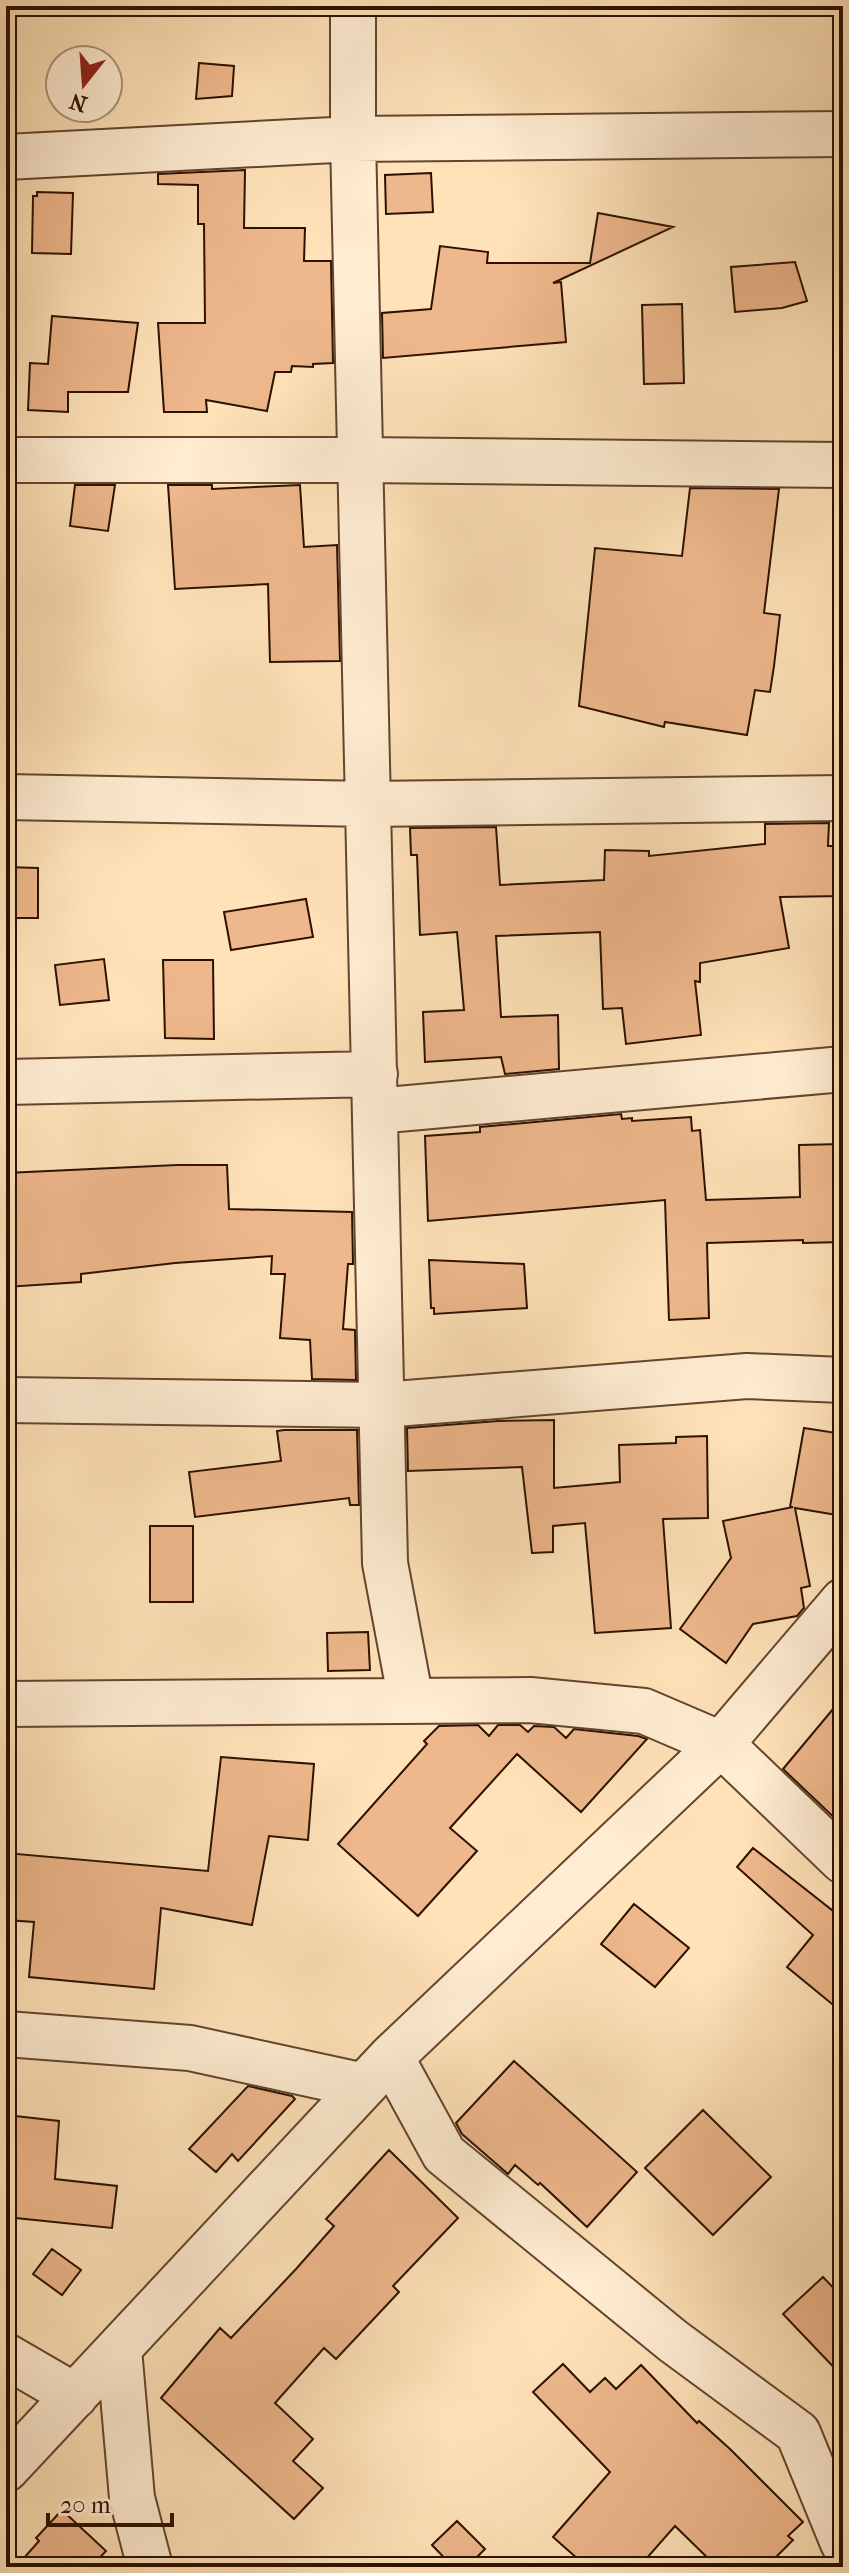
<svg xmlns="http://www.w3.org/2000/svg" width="849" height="2573" viewBox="0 0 849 2573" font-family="'IM FELL French Canon',serif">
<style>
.building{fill:#eeb78c;stroke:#2d1100;stroke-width:2}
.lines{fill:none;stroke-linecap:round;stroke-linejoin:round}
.minor-casing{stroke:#62452e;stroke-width:48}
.minor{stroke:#ffecd1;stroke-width:44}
</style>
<rect width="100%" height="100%" fill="#ffe2b8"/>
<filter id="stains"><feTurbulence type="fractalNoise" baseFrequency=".0025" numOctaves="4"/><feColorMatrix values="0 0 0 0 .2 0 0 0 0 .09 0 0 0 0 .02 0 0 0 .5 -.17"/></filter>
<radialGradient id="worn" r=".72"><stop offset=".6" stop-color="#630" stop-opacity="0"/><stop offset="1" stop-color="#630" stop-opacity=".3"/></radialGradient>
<path class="building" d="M 199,63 L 234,66 L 232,96 L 196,99 Z
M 245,170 L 244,228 L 305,228 L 304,261 L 331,261 L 333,363 L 313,364 L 313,367 L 292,366 L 291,372 L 275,372 L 267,411 L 206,400 L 207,412 L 164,412 L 158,323 L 205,323 L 204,224 L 198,224 L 198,185 L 158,184 L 158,174 Z
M 431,173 L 433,212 L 386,214 L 385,175 Z
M 37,192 L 73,193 L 71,254 L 32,253 L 33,196 L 37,196 Z
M 598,213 L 673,227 L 553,283 L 561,282 L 566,342 L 383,358 L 382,313 L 431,309 L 440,246 L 488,252 L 487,263 L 590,263 Z
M 795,262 L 807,301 L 782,308 L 735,312 L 731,267 Z
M 682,304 L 684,383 L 644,384 L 642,305 Z
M 52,316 L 138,323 L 128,392 L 68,392 L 68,412 L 28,410 L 30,363 L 48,364 Z
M 75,485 L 115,485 L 108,531 L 70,526 Z
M 168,485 L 212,485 L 212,489 L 300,485 L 304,547 L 337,545 L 340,661 L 270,662 L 268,584 L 175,589 Z
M 690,488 L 779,489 L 764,613 L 780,615 L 774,666 L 770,692 L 755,690 L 747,735 L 665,722 L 664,727 L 579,706 L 595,548 L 682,556 Z
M 829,823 L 828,846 L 839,846 L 839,859 L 843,858 L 843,896 L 780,897 L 789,948 L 700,963 L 700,982 L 695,981 L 701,1035 L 626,1044 L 622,1008 L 603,1009 L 600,932 L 496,936 L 501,1017 L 558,1015 L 559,1069 L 505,1074 L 501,1057 L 425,1062 L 423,1012 L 464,1010 L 457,932 L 420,935 L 417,855 L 411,855 L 410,828 L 496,827 L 500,885 L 604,880 L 605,850 L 649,851 L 649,856 L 765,844 L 765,824 Z
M 6,867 L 38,868 L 38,918 L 6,918 Z
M 306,899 L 313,937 L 231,950 L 224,912 Z
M 104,959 L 109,1000 L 60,1005 L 55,965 Z
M 163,960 L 213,960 L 214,1039 L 165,1038 Z
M 621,1114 L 622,1119 L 632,1118 L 632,1121 L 691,1117 L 692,1131 L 700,1130 L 706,1200 L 800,1197 L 799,1145 L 843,1144 L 843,1242 L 803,1243 L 803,1240 L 707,1243 L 709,1318 L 669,1320 L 665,1200 L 428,1221 L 425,1136 L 480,1132 L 480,1127 Z
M 177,1165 L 227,1165 L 229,1209 L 352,1212 L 353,1264 L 348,1264 L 343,1329 L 355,1330 L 356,1380 L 312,1379 L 310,1340 L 280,1338 L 285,1274 L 271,1274 L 272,1256 L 175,1263 L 81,1274 L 81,1282 L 6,1287 L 6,1173 Z
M 429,1260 L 524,1264 L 527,1308 L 434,1314 L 434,1308 L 431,1308 Z
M 554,1420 L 554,1488 L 620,1482 L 619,1445 L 676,1443 L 676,1437 L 707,1436 L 708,1518 L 663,1519 L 671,1628 L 595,1633 L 585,1523 L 553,1526 L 553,1552 L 532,1553 L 522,1467 L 408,1471 L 407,1428 L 498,1421 Z
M 804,1428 L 843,1434 L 843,1516 L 795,1508 L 810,1586 L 801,1588 L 804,1608 L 797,1616 L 753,1624 L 726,1663 L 680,1629 L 731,1558 L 723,1521 L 793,1507 L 790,1507 Z
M 284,1430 L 357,1430 L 359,1505 L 350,1505 L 349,1498 L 195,1517 L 189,1472 L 281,1461 L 277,1431 Z
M 150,1526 L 193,1526 L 193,1602 L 150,1602 Z
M 368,1632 L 370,1670 L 328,1671 L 327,1633 Z
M 843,1697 L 843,1826 L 783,1769 Z
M 478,1725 L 489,1736 L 498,1725 L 520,1725 L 528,1732 L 534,1726 L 554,1727 L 566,1738 L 574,1729 L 638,1736 L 647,1739 L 581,1812 L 517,1754 L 450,1828 L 477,1851 L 418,1916 L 338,1844 L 427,1744 L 424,1741 L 439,1726 Z
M 221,1757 L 314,1764 L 308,1840 L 269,1836 L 252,1925 L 161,1908 L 154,1989 L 29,1977 L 34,1922 L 6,1920 L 6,1853 L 208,1871 Z
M 753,1848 L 832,1910 L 843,1897 L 843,2013 L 787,1967 L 813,1935 L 737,1867 Z
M 634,1904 L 689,1948 L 655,1987 L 601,1944 Z
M 514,2061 L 637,2172 L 587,2227 L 540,2183 L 538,2185 L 515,2165 L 508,2174 L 462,2134 L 456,2123 Z
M 248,2086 L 292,2096 L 295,2099 L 238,2161 L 232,2154 L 216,2172 L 189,2149 Z
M 703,2110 L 771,2177 L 713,2235 L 645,2168 Z
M 6,2115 L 59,2121 L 55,2179 L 117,2186 L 112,2228 L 6,2217 Z
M 389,2150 L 458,2218 L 393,2286 L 399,2292 L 336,2359 L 324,2348 L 275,2403 L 313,2439 L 293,2461 L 323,2488 L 294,2519 L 161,2398 L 220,2328 L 231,2338 L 296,2269 L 334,2226 L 326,2219 Z
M 52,2249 L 81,2270 L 62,2295 L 33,2274 Z
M 823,2277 L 843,2298 L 843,2377 L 783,2314 Z
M 563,2364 L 590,2392 L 605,2378 L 616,2389 L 641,2365 L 697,2423 L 699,2421 L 730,2449 L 803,2522 L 788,2536 L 793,2540 L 766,2567 L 717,2567 L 675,2526 L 639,2567 L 587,2567 L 553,2537 L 610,2472 L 533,2392 Z
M 62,2510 L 106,2551 L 91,2567 L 16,2567 L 39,2541 L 36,2538 Z
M 457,2521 L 485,2549 L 467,2567 L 453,2567 L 432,2545 Z"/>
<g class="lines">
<defs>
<path id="minor" d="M 353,6 L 353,139 L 385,1563 L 411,1701
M 6,157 L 353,139 L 843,134
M 6,460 L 361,460 L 843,465
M 6,797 L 367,804 L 843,798
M 6,1082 L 375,1074
M 376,1111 L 843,1069
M 6,1400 L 382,1405 L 747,1376 L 843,1380
M 6,1704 L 530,1700 L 644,1711 L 721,1744 L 843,1861
M 6,2034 L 190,2048 L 364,2086
M 391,2057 L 444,2154 L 673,2341 L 798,2433 L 843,2543
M 119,2349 L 132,2498 L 150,2567
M 6,2356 L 75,2396
M 6,2469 L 391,2057 L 721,1744 L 843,1601"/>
</defs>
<use href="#minor" class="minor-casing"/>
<use href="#minor" class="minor"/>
</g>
<rect width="849" height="2573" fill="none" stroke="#ffe2b8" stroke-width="32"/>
<rect x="8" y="8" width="833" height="2557" fill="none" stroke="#2d1100" stroke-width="4"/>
<rect x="16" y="16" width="817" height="2541" fill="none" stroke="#2d1100" stroke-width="2"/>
<g transform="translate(84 84) rotate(197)"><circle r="38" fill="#ffecd1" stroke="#ab947d" stroke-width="2"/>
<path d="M0-6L14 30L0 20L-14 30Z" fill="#8f2418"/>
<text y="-12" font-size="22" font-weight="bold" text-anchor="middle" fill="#2d1100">N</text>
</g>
<path d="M48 2513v12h124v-12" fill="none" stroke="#2d1100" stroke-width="4"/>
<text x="60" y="2513" font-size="24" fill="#2d1100" stroke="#ffecd1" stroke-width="6" paint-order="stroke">20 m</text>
<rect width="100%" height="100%" filter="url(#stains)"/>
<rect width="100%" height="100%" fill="url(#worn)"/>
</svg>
